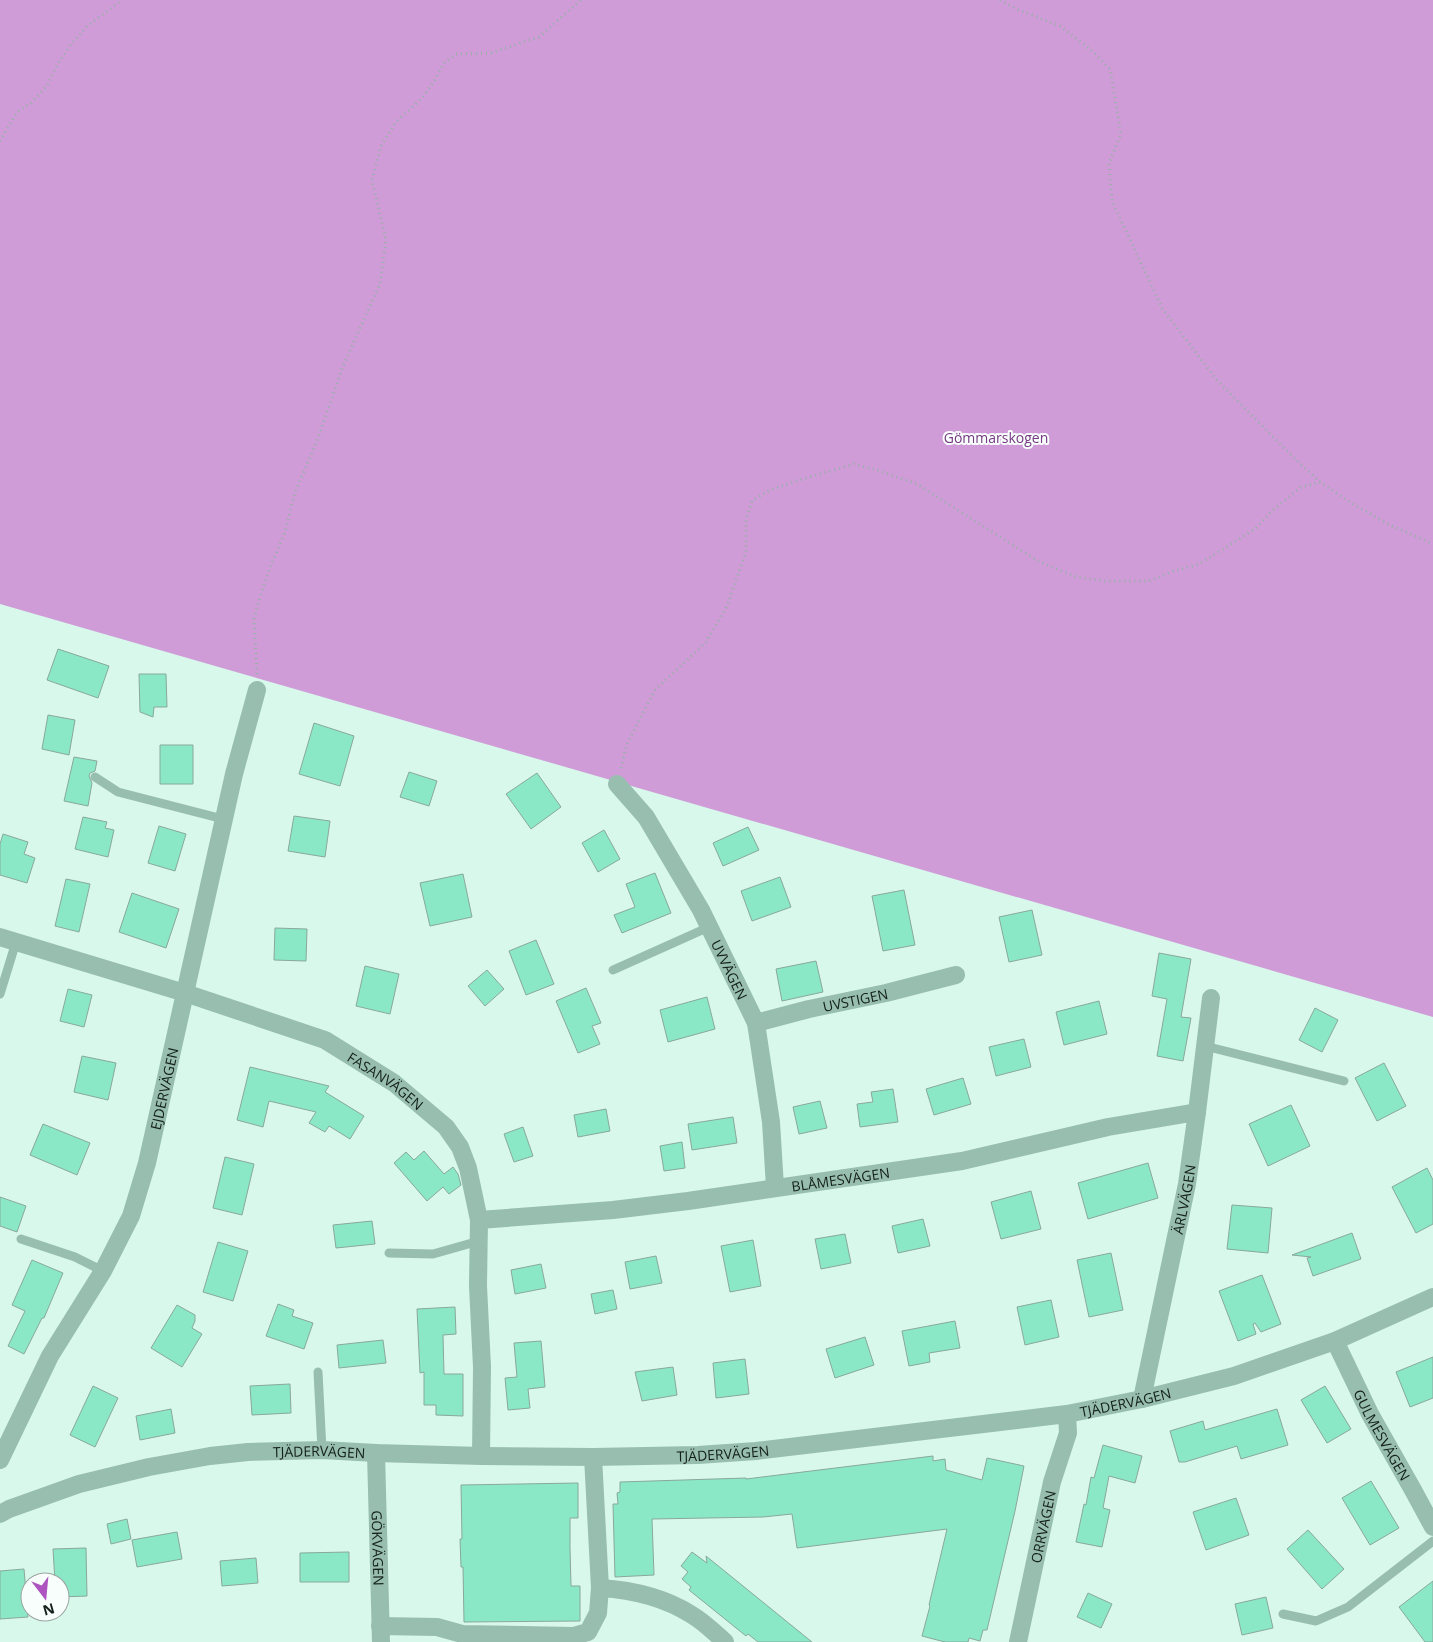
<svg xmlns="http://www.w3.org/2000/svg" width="1433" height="1642" viewBox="0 0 1433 1642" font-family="'Open Sans',sans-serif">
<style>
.forest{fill:#cf9cd8}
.building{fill:#8ae8c7;stroke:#89a89c}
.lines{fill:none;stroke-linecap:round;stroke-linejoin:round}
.path{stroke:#97b1a7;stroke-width:3;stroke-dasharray:1 4;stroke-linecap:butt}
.lane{stroke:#98beb0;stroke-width:9}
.street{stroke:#98beb0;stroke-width:18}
.labels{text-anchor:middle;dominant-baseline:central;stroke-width:4;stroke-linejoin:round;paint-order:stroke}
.park-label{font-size:14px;fill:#763982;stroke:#f8fefc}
.street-label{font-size:14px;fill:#131f1b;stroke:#f8fefc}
</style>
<rect width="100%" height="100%" fill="#d8f8eb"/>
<path class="forest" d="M 0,0 L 1433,0 L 1433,1017 L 0,604 Z"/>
<path class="building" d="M 58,649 L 109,666 L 98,698 L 47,680 Z
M 139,674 L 166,674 L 167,707 L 154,707 L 153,717 L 140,712 Z
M 48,715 L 75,720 L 69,755 L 42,749 Z
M 314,723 L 354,736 L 340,786 L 299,774 Z
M 160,745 L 193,745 L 193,784 L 160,784 Z
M 74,757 L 97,761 L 95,771 L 90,773 L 89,776 L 92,783 L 88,806 L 64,801 Z
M 409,772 L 437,781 L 429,806 L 400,797 Z
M 537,773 L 561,807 L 531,829 L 506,794 Z
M 294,816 L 330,821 L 325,857 L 288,851 Z
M 83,817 L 107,822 L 105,828 L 114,830 L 108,857 L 75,849 Z
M 159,826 L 186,834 L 175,871 L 148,863 Z
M 748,827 L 759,850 L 723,866 L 713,843 Z
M 604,830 L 620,859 L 598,872 L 582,843 Z
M 3,834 L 28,842 L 24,854 L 35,858 L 27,883 L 0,875 L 0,844 Z
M 655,873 L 671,913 L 622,933 L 614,915 L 635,907 L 626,884 Z
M 463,874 L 472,917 L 430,926 L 420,883 Z
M 780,877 L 791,907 L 752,921 L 741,891 Z
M 66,879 L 90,884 L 79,932 L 55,926 Z
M 904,890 L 915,945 L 883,951 L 872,896 Z
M 132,893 L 179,909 L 166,948 L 119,932 Z
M 1032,910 L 1042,955 L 1009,962 L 999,917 Z
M 275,928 L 307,929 L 306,961 L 274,960 Z
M 536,940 L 554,984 L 526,995 L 509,951 Z
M 1159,953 L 1191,959 L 1181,1017 L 1191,1018 L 1183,1061 L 1157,1056 L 1167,999 L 1152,996 Z
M 816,961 L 823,992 L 782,1001 L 776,969 Z
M 365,966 L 399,974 L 390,1014 L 356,1006 Z
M 487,970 L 504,989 L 485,1006 L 468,986 Z
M 586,988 L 601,1023 L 592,1026 L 600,1044 L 578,1053 L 556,1001 Z
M 68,989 L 92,995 L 84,1027 L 60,1021 Z
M 707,997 L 715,1029 L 668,1042 L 660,1010 Z
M 1099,1001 L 1107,1034 L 1064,1045 L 1056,1012 Z
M 1315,1008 L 1338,1020 L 1322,1052 L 1299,1040 Z
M 1024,1039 L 1031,1067 L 996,1076 L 989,1047 Z
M 82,1056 L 116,1063 L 108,1100 L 74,1092 Z
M 1384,1063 L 1406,1106 L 1377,1121 L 1355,1078 Z
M 250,1067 L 329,1086 L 325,1092 L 364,1116 L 350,1139 L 329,1126 L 325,1132 L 309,1123 L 316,1112 L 269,1101 L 263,1127 L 237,1120 Z
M 963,1078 L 971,1104 L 934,1115 L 926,1089 Z
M 893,1089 L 898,1122 L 860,1127 L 857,1104 L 873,1102 L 871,1092 Z
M 820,1101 L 827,1128 L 799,1134 L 793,1107 Z
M 1291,1105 L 1310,1146 L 1268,1166 L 1249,1124 Z
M 606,1109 L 610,1131 L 578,1137 L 574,1115 Z
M 733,1117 L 737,1143 L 692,1150 L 688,1124 Z
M 43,1124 L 90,1143 L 77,1175 L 30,1155 Z
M 523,1127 L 533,1156 L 514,1162 L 504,1134 Z
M 682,1142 L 685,1168 L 664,1171 L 660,1146 Z
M 424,1151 L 444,1174 L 453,1167 L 458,1174 L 461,1185 L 449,1194 L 443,1187 L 427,1201 L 394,1163 L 406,1152 L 414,1160 Z
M 225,1157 L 254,1164 L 242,1215 L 213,1208 Z
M 1148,1163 L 1158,1198 L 1088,1219 L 1078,1183 Z
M 1427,1168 L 1433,1180 L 1433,1224 L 1416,1233 L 1392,1187 Z
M 1031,1191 L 1041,1229 L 1001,1239 L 991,1202 Z
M 0,1197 L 26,1206 L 17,1232 L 0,1226 Z
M 1232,1205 L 1272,1208 L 1268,1253 L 1227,1249 Z
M 923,1219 L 930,1246 L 898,1253 L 892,1226 Z
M 372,1221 L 375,1244 L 336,1248 L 333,1225 Z
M 1352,1233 L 1361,1259 L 1313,1276 L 1307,1258 L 1311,1257 L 1292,1255 Z
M 845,1234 L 851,1263 L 821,1269 L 815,1239 Z
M 753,1240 L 761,1286 L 730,1292 L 721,1246 Z
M 218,1242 L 248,1251 L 233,1301 L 203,1292 Z
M 1111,1253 L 1123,1310 L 1089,1317 L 1077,1260 Z
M 656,1256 L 662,1283 L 630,1289 L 625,1262 Z
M 32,1260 L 63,1273 L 44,1318 L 42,1318 L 24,1354 L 8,1346 L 25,1311 L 12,1305 Z
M 541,1264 L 546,1288 L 515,1294 L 511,1270 Z
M 1262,1275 L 1281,1324 L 1261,1332 L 1255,1323 L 1253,1324 L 1256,1334 L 1238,1341 L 1219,1291 Z
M 613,1290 L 617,1309 L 595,1314 L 591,1294 Z
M 1051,1300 L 1059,1337 L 1025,1345 L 1017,1307 Z
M 278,1304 L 294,1310 L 292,1316 L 313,1323 L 304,1349 L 266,1336 Z
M 177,1305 L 195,1315 L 195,1321 L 192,1328 L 202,1334 L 182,1367 L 151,1348 Z
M 455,1307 L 456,1334 L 443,1335 L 444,1374 L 463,1374 L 463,1416 L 436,1415 L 436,1405 L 424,1405 L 424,1372 L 420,1373 L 417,1309 Z
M 955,1321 L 960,1348 L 929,1353 L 930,1362 L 909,1366 L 902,1331 Z
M 865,1337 L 874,1365 L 835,1378 L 826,1349 Z
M 383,1340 L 386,1363 L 339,1368 L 337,1345 Z
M 541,1341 L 545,1387 L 528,1389 L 530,1408 L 508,1410 L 505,1378 L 517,1377 L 514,1343 Z
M 1433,1357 L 1433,1398 L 1410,1407 L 1396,1372 Z
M 745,1359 L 749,1394 L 716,1398 L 713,1363 Z
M 673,1367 L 677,1395 L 642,1401 L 635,1372 Z
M 290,1384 L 291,1413 L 252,1415 L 250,1386 Z
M 93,1386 L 118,1398 L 95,1447 L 70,1435 Z
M 1325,1386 L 1351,1429 L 1327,1443 L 1301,1400 Z
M 171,1409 L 175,1433 L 140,1440 L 136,1416 Z
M 1277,1409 L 1288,1445 L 1241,1459 L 1237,1446 L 1185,1462 L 1179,1462 L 1170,1431 L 1203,1421 L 1205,1430 Z
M 1103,1445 L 1142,1456 L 1135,1483 L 1109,1476 L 1103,1508 L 1110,1510 L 1102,1547 L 1076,1542 L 1084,1504 L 1086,1505 L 1091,1477 L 1094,1478 Z
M 933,1456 L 933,1461 L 945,1459 L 946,1470 L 982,1480 L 987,1458 L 1024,1466 L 1015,1511 L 987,1630 L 983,1630 L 980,1641 L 969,1638 L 968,1642 L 945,1642 L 922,1636 L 930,1606 L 929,1605 L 947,1529 L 797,1548 L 792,1514 L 763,1517 L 652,1519 L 654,1575 L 615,1577 L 613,1504 L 618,1504 L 617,1493 L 620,1492 L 620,1482 L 746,1478 L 746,1479 Z
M 1371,1481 L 1399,1528 L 1370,1545 L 1342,1498 Z
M 578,1483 L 578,1518 L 570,1518 L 570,1548 L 571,1586 L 580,1586 L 580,1621 L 464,1622 L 463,1567 L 461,1567 L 460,1539 L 462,1539 L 461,1485 Z
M 1236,1498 L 1249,1535 L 1206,1550 L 1193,1512 Z
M 127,1519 L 131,1539 L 111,1544 L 107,1524 Z
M 1308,1530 L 1344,1569 L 1322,1589 L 1287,1549 Z
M 177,1532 L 182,1559 L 137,1567 L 132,1540 Z
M 86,1548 L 87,1596 L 60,1597 L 60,1582 L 55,1582 L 53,1549 Z
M 349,1552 L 349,1582 L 300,1582 L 300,1553 Z
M 692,1552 L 707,1563 L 706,1556 L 812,1642 L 758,1642 L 748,1634 L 746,1636 L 689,1590 L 691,1587 L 682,1579 L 688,1572 L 681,1566 Z
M 256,1558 L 258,1583 L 222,1586 L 220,1561 Z
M 24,1569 L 28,1617 L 0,1619 L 0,1571 Z
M 1433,1581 L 1433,1642 L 1425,1642 L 1399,1607 Z
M 1088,1593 L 1112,1604 L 1101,1628 L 1077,1617 Z
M 1266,1597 L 1273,1628 L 1242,1635 L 1235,1604 Z"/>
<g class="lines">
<path class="path" d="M 1000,0 L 1019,10 L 1060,26 L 1092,51 L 1110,69 L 1121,134 L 1109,163 L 1112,201 L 1162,308 L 1216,379 L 1287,451 L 1320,482 L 1348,501 L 1390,525 L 1433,544
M 0,141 L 17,112 L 31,103 L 47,86 L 56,67 L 69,47 L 87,26 L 122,0
M 257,674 L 254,619 L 261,594 L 271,565 L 285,532 L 295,492 L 317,441 L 343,366 L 380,284 L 386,240 L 372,180 L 381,146 L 396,122 L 422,98 L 435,80 L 444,63 L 456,54 L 491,53 L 539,37 L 581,0
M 621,768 L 627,744 L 655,690 L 706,642 L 727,606 L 746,552 L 746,519 L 752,501 L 770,490 L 796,481 L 854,464 L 877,470 L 917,484 L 1038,561 L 1076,577 L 1105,581 L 1149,581 L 1174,571 L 1199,564 L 1255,529 L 1273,510 L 1301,487 L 1320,482"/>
<path class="lane" d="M 95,777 L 118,792 L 223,819
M 613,970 L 709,927
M 0,994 L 16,942
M 1205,1046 L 1344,1081
M 21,1239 L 75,1257 L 103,1271
M 389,1253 L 433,1254 L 479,1241
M 318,1372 L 322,1450
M 1283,1614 L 1316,1621 L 1348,1607 L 1433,1541"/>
<g class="street">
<path id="s1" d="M 617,784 L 646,817 L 701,910 L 756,1023 L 771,1122 L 775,1187"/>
<path id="s2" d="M 0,937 L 185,993 L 325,1040 L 394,1083 L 446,1127 L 460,1147 L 468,1168 L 479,1220 L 478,1286 L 482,1367 L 481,1456"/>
<path id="s3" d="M 756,1023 L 809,1009 L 886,993 L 956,975"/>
<path id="s4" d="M 479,1220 L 613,1210 L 688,1201 L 962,1161 L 1108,1127 L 1197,1112"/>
<path id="s5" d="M 1335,1341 L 1370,1414 L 1413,1490 L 1433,1527"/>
<path id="s6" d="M 1142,1399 L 1187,1184 L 1197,1112 L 1211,998"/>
<path id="s7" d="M 376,1453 L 381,1642"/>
<path id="s8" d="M 0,1460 L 50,1356 L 103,1271 L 131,1216 L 147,1163 L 234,774 L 257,690"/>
<path id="s9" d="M 0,1514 L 9,1509 L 79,1484 L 149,1467 L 210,1456 L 248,1452 L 322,1450 L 376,1453 L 481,1456 L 593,1457 L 698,1455 L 756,1451 L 1067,1414 L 1142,1399 L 1234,1376 L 1335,1341 L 1433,1297"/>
<path d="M 600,1588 C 633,1590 664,1597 692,1615 C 704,1622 715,1633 725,1642"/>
<path d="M 380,1626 L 437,1627 L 462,1634 L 574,1636 L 588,1632 L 598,1613 L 600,1588 L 593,1457"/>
<path id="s10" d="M 1018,1642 L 1052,1482 L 1068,1433 L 1067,1414"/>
</g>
</g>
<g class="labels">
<g class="park-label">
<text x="996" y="437">Gömmarskogen</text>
</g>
<g class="street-label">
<text stroke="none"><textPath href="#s1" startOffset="218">UVVÄGEN</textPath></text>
<text stroke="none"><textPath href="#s3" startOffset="102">UVSTIGEN</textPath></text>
<text stroke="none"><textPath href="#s2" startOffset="414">FASANVÄGEN</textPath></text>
<text stroke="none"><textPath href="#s8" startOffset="409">EJDERVÄGEN</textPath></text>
<text stroke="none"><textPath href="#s4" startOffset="364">BLÅMESVÄGEN</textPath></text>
<text stroke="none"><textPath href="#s6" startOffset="204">ÄRLVÄGEN</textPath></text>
<text stroke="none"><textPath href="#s9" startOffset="1138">TJÄDERVÄGEN</textPath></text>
<text stroke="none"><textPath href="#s5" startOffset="105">GULMESVÄGEN</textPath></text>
<text stroke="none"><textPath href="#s9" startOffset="328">TJÄDERVÄGEN</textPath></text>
<text stroke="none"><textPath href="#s9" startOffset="732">TJÄDERVÄGEN</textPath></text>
<text stroke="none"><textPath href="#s10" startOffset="118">ORRVÄGEN</textPath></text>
<text stroke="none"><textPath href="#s7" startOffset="95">GÖKVÄGEN</textPath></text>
</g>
</g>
<g transform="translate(45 1597) rotate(164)"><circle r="24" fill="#f8fefc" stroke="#9ca5a2"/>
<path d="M0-4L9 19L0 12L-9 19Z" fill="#ae54c0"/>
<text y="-8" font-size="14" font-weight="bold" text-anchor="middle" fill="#131f1b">N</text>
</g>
</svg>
